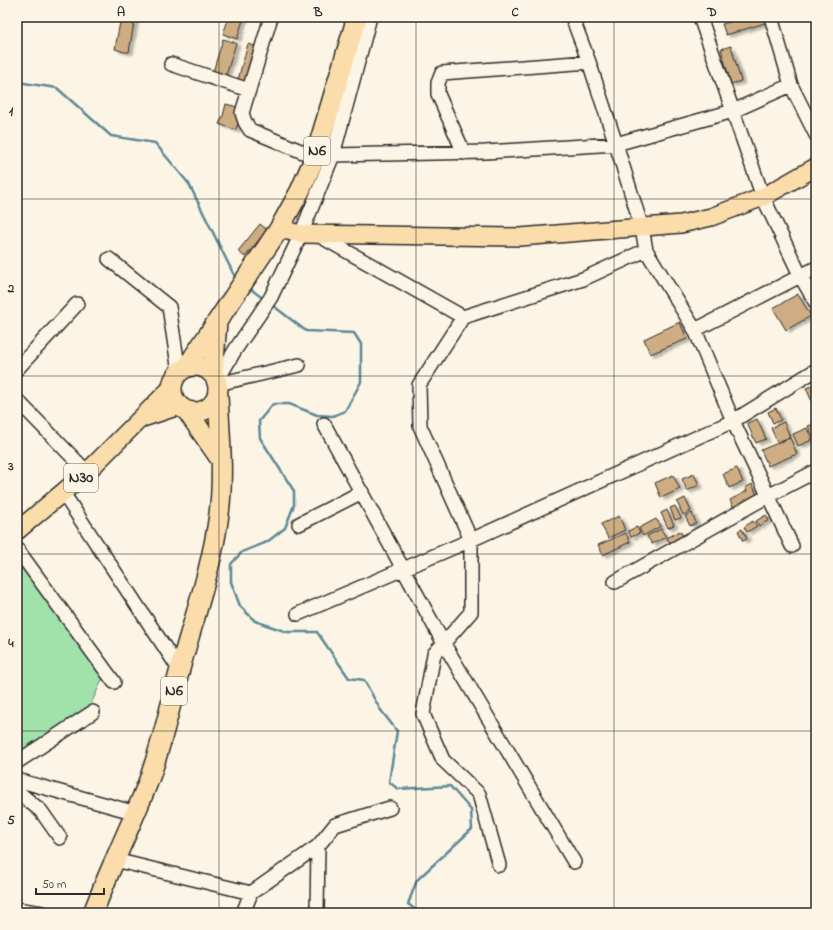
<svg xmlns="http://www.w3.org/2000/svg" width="833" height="930" viewBox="0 0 833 930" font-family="'Indie Flower',sans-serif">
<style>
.green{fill:#a1e1aa;stroke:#66866a}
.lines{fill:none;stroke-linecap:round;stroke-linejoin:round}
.stream{stroke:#5d8896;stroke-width:2.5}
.building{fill:#cfad82;stroke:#2b2b2b;filter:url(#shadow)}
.minor-casing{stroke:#2b2b2b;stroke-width:16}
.major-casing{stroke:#2b2b2b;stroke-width:20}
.highway-casing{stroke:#2b2b2b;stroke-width:22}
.minor{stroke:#fcf5e5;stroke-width:13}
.major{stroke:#faddab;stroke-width:17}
.highway{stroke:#faddab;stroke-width:19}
.grid{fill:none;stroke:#2b2b2b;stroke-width:1;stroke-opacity:0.55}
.labels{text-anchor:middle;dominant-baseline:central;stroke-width:4;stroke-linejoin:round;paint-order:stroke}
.shield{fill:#fcf5e5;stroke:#6a6863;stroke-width:1}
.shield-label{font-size:16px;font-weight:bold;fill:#2b2b2b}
.neatline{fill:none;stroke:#2b2b2b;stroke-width:1.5}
.grid-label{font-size:13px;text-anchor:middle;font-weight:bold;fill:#2b2b2b}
</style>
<defs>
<filter id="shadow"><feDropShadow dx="4" dy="2.5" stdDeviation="1" flood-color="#0004"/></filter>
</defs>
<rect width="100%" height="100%" fill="#fcf5e5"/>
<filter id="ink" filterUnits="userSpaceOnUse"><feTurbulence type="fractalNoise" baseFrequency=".025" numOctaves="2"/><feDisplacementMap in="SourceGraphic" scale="8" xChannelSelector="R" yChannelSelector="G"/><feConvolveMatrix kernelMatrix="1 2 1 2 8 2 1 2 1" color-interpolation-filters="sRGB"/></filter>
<g filter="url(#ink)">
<path class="green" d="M 17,556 L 104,675 L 89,709 L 17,755 Z"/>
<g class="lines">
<path class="stream" d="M 17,82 L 57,88 L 111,136 L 155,143 L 189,184 L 235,277 L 238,279
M 248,287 L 265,300
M 271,304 L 306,331 L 354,333 L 361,344 L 361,382 L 345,411 L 333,416 L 317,415 L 289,404 L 273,404 L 259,421 L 260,438 L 294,491 L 294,505 L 285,528 L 267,542 L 242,552 L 231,564 L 231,582 L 240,606 L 255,621 L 287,632 L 317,632 L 349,678 L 364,680 L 380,709 L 397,731 L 389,782 L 398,789 L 450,786 L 471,810 L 472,829 L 417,880 L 408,904 L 420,913"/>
</g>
<path class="building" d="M 121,17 L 135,17 L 129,52 L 124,52 L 115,49 Z
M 229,17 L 244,17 L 237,39 L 223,34 Z
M 746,17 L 763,17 L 765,23 L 726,35 L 722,24 Z
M 223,39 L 236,43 L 225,79 L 212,75 Z
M 248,44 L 259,47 L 248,86 L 237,83 Z
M 731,46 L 741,81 L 731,84 L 721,49 Z
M 226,104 L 241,108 L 239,123 L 235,130 L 219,124 L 223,116 Z
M 260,224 L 267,230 L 245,257 L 238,251 Z
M 798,294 L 811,316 L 786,330 L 773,308 Z
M 680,322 L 687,339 L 650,354 L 644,339 Z
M 816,384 L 816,403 L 813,404 L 806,388 Z
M 776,408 L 781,420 L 773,423 L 768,412 Z
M 757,419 L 766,439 L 756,443 L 747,423 Z
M 784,422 L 790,437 L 777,442 L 771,428 Z
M 816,423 L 816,444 L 808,426 Z
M 807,428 L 812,440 L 798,446 L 793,434 Z
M 790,438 L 797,454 L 768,466 L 761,450 Z
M 737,468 L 743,482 L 729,488 L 723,474 Z
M 694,474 L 699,485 L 687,491 L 682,479 Z
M 673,475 L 680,489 L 661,498 L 655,483 Z
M 752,484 L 758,497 L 734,509 L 730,500 L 747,491 L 745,488 Z
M 685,498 L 691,511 L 683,515 L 677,502 Z
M 675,506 L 681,518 L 675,520 L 670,508 Z
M 667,510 L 674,525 L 668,528 L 661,513 Z
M 692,513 L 696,523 L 690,526 L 685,516 Z
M 766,515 L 769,520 L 759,526 L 756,521 Z
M 619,516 L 625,530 L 608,538 L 601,524 Z
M 656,519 L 661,526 L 643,536 L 639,528 Z
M 753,521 L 757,526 L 747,532 L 744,527 Z
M 637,527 L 640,533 L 631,537 L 628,531 Z
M 661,529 L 666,537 L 652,544 L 647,536 Z
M 742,529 L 747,539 L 743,541 L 738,531 Z
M 680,531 L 684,538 L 671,545 L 667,538 Z
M 626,533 L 630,542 L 603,555 L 598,545 Z"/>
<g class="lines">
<defs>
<path id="minor" d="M 271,17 L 242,113 L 245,122 L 250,130 L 315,157
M 572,17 L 589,62 L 616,144 L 642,228 L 646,250 L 695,330 L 733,421 L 792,546
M 700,17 L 763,197 L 801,277 L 816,303
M 771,17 L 791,85 L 816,135
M 171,64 L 249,90
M 464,153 L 438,94 L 438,83 L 442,73 L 589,62
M 333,155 L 485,152 L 616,144 L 733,111 L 791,85
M 318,235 L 463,317 L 583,279 L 646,250
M 109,259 L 169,307 L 179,372
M 463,317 L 419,385 L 420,426 L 471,540 L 471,612 L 434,654 L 423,714 L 443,760 L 479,794 L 499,865
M 695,330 L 816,268
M 17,369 L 77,304
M 217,381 L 235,350 L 271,297 L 301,234 L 333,155 L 370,17
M 218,384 L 299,365
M 17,400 L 87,472
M 324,424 L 444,644 L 574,862
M 63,493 L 179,669
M 299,524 L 362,492
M 17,549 L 114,682
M 615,582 L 768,496 L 816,471
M 298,614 L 471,540 L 733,421 L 816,370
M 17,762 L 93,712
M 17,780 L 136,813
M 17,791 L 41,811 L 60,838
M 115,860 L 251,893 L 318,846 L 335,825 L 390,808
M 17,909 L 42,913
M 243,913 L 251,893
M 317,913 L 318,846"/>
<path id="major" d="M 279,229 L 301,234 L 520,237 L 681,224 L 711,217 L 763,197 L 816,167
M 143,418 L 179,406
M 17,531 L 87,472 L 172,387"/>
<path id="highway" d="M172 389a23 23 0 1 1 46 0a23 23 0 1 1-46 0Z
M 186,368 L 279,229 L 300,191 L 315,157 L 357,17
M 213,374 L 217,322
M 187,411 L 221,460
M 93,913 C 100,895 107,877 115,860 C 127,831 141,803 151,774 C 165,734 173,692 185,651 C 198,606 213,561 219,514 C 224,475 220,435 218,396"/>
</defs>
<use href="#minor" class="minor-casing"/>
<use href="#major" class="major-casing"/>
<use href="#highway" class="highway-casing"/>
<use href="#minor" class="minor"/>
<use href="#major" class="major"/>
<use href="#highway" class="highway"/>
</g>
</g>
<path class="grid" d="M 219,17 L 219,913M 416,17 L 416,913M 614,17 L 614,913M 17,199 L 816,199M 17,376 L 816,376M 17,554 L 816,554M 17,731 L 816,731"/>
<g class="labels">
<g class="shield">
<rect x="304" y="137" width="26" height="28" rx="3"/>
<rect x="64" y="464" width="34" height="28" rx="3"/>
<rect x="161" y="677" width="26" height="28" rx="3"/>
</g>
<g class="shield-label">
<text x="317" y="151">N6</text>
<text x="81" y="478">N30</text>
<text x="174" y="691">N6</text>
</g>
</g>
<rect width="833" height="930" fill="none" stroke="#fcf5e5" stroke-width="44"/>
<path d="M36 888v6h68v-6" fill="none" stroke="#2b2b2b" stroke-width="2"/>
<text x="42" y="888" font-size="12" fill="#2b2b2b" stroke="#fcf5e5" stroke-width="3" paint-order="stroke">50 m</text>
<rect x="22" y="22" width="789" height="886" class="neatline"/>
<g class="grid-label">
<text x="121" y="16">A</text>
<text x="318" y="16">B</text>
<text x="515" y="16">C</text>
<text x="712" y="16">D</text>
<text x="11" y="115">1</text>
<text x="11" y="292">2</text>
<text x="11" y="470">3</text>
<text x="11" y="647">4</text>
<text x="11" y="824">5</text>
</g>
</svg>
